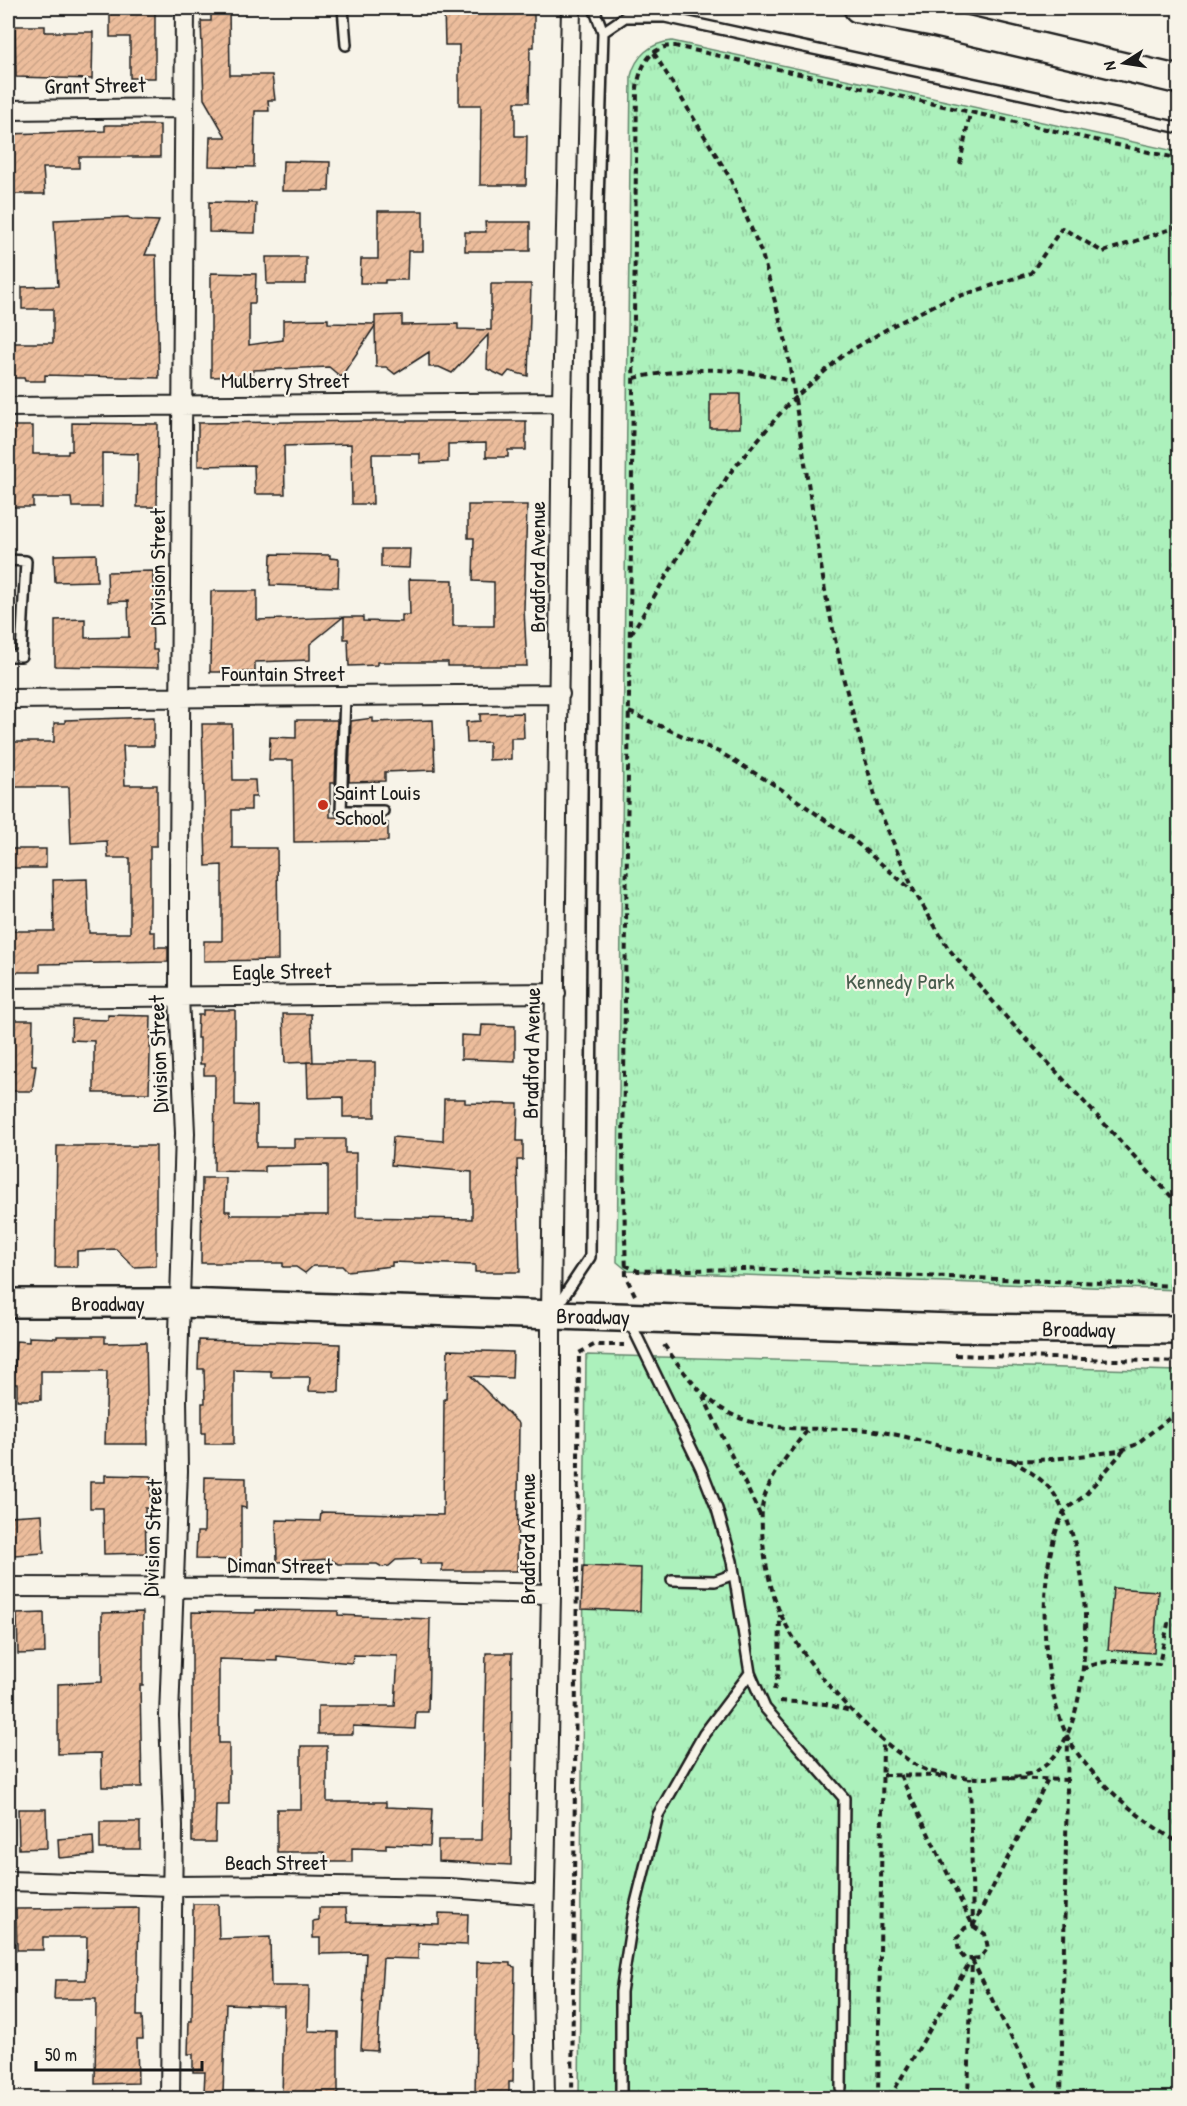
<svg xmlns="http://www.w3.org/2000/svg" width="1187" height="2106" viewBox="0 0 1187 2106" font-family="'Patrick Hand',sans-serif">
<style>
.park{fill:url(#park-tufts);stroke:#64866c;stroke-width:1.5}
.building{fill:url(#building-hatch);stroke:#1c1c1c;stroke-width:1.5}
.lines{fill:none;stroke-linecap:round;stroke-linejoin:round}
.service-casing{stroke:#1c1c1c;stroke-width:14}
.minor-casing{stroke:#1c1c1c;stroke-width:22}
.secondary-casing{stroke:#1c1c1c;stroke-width:32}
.path{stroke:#1c1c1c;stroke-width:4;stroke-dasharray:6 4.5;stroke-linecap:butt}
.service{stroke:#f7f3e8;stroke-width:9}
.minor{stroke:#f7f3e8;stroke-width:18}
.secondary{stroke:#f7f3e8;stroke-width:27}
.poi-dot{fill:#c8321e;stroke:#f7f3e8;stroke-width:2}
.labels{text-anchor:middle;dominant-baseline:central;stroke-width:4.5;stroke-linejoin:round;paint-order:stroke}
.street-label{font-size:22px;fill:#1c1c1c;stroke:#f7f3e8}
.poi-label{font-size:22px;fill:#1c1c1c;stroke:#f7f3e8;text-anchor:start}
.park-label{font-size:22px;fill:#475c4c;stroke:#f7f3e8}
</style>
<defs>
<pattern id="park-tufts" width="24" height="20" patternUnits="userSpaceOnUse" patternTransform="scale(1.5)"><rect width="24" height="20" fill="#acf1bc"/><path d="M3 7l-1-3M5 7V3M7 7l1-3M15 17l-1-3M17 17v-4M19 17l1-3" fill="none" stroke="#93cea1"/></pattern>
<pattern id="building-hatch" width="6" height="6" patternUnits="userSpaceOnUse" patternTransform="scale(1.5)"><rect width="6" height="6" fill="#ecbd9c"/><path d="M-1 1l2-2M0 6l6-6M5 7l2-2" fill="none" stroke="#caa286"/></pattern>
</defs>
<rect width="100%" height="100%" fill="#f7f3e8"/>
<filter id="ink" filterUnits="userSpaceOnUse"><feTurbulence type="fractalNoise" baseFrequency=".0167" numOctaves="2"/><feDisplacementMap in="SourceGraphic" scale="12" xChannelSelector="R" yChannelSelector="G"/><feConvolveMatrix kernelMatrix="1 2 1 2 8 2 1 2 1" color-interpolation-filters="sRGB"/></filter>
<g filter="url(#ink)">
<path class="park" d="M 672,41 L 1179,152 L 1179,1290 L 628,1271 L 617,1262 L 631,76 C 636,56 650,43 672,41 Z
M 586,1355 L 1179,1371 L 1179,2098 L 579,2098 Z"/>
<path class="building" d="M 110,8 L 155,8 L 155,78 L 130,78 L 130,37 L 110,37 Z
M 211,8 L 229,8 L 230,75 L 272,75 L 275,100 L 268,100 L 269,111 L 255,111 L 254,167 L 209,166 L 210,137 L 226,137 L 204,99 L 201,21 L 211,21 Z
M 444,8 L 534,8 L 534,47 L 530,47 L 529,102 L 515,102 L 515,136 L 527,136 L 526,185 L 480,185 L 481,105 L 459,105 L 459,45 L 445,45 Z
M 15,26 L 45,26 L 45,32 L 93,32 L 92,79 L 16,77 Z
M 105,125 L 160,125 L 160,157 L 79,157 L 79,168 L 43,168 L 45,194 L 8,194 L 8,134 L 105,131 Z
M 283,161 L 330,162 L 329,191 L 282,191 Z
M 209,202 L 256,203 L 255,233 L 209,232 Z
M 378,211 L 423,211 L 423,251 L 408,251 L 407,280 L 385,280 L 385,283 L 360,283 L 361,259 L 378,259 Z
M 128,217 L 132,220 L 159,221 L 145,255 L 156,255 L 159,378 L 45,375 L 45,381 L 25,381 L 24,378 L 8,378 L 8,343 L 53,343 L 53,309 L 22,309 L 22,287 L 58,286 L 54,220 Z
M 485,222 L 530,222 L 530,251 L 465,251 L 465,232 L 486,232 Z
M 266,257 L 306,257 L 306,284 L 267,284 Z
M 211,273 L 256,274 L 255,303 L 249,303 L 249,345 L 283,340 L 283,320 L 328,319 L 328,323 L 375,324 L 375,316 L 402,315 L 402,325 L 458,324 L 458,329 L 491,330 L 491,284 L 531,284 L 528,376 L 509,371 L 504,377 L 487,369 L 488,335 L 452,373 L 439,367 L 429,367 L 429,352 L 395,374 L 386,367 L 376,367 L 375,326 L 341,377 L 329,367 L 253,370 L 253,376 L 211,377 Z
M 710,394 L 740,394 L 740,428 L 710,428 Z
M 374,421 L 526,421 L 526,450 L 508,450 L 508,457 L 486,457 L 486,443 L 448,444 L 448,462 L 420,463 L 420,454 L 372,454 L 373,504 L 352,504 L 351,444 L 284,446 L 285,494 L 255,494 L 254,465 L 198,466 L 198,423 Z
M 72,423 L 158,424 L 157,507 L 137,507 L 138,454 L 102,453 L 102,507 L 72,507 L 71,498 L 33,498 L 33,507 L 8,507 L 8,426 L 33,426 L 33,454 L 68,454 L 68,451 L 72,451 Z
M 468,505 L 527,505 L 524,609 L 527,666 L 448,666 L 448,662 L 377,662 L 377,665 L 349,666 L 348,639 L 344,639 L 344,617 L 363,617 L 363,621 L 402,622 L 402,615 L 410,615 L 409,579 L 453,580 L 453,626 L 494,626 L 494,582 L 473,581 L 474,538 L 468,538 Z
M 381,549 L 410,549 L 409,568 L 381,567 Z
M 96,554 L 97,581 L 55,582 L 54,555 Z
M 271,554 L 330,555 L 330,558 L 339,559 L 338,587 L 270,585 Z
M 153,571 L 153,585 L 158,585 L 158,603 L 152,603 L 153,650 L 157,650 L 158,668 L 55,666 L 55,620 L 85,619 L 85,638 L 129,637 L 128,601 L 108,602 L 107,572 Z
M 211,591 L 257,591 L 257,620 L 343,617 L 310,644 L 310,660 L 255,662 L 255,672 L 210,672 Z
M 523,713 L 524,738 L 511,738 L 511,759 L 489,760 L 489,742 L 467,743 L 466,722 L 480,721 L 480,714 Z
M 154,717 L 154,746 L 123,746 L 125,785 L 157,785 L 157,846 L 150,846 L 150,932 L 155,932 L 155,947 L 168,947 L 168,962 L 40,964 L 40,972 L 8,972 L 8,931 L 54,931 L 53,880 L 87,879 L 89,933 L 130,933 L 130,858 L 108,858 L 107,841 L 71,843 L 69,787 L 8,787 L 8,742 L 54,742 L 54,723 L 65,723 L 65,720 Z
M 373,718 L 373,722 L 433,720 L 435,770 L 385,772 L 385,781 L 349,782 L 351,721 Z
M 296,720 L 337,720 L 335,783 L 330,783 L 330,817 L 363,818 L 363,823 L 388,823 L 388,841 L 294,842 L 293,760 L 269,760 L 270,737 L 296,738 Z
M 202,724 L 232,724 L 233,780 L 255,780 L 256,797 L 251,797 L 251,810 L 232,810 L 232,848 L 277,848 L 278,960 L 204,961 L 204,941 L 222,941 L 222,865 L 206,866 Z
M 8,849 L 46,849 L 46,868 L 8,868 Z
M 203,1010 L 235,1010 L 235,1105 L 257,1106 L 257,1147 L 294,1147 L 294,1139 L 345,1139 L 345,1153 L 356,1153 L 356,1217 L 472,1219 L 472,1172 L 391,1165 L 393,1137 L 443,1141 L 444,1099 L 465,1099 L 465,1103 L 518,1104 L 517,1141 L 523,1141 L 523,1160 L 517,1160 L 520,1272 L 475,1272 L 475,1265 L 392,1262 L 392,1266 L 347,1271 L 342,1266 L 313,1266 L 305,1273 L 296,1267 L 283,1267 L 283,1263 L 201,1263 L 202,1178 L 226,1178 L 225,1211 L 230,1211 L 230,1215 L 328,1215 L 328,1165 L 265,1166 L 265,1172 L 214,1171 L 215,1075 L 204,1075 L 204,1064 L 200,1064 L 200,1038 L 197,1038 L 198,1015 L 203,1015 Z
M 283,1014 L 311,1014 L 313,1062 L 285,1063 Z
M 108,1015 L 151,1016 L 149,1093 L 94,1093 L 94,1041 L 71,1040 L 72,1019 L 108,1020 Z
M 8,1020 L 33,1020 L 32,1065 L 36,1065 L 32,1091 L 8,1091 Z
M 482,1025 L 515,1026 L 515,1061 L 461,1059 L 461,1035 L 481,1036 Z
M 307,1062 L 375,1062 L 375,1117 L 343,1117 L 343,1097 L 308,1098 Z
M 57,1146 L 156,1146 L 156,1266 L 134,1267 L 116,1249 L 77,1251 L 77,1267 L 55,1267 Z
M 57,1336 L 105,1336 L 105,1343 L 146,1342 L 148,1444 L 105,1444 L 107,1371 L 41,1371 L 41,1400 L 17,1400 L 17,1384 L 14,1384 L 16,1341 L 29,1342 L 29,1337 L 57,1338 Z
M 199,1340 L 340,1344 L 339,1392 L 309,1391 L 310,1377 L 271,1377 L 271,1371 L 234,1370 L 234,1444 L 205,1444 L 205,1433 L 202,1433 L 202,1403 L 205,1403 L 204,1369 L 198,1369 Z
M 448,1350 L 513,1352 L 512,1378 L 471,1376 L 519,1424 L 517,1571 L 442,1571 L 442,1564 L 420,1564 L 420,1559 L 396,1560 L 389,1566 L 382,1567 L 377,1564 L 338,1564 L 330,1559 L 277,1562 L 276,1520 L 320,1521 L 321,1512 L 443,1515 L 444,1399 L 446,1399 Z
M 105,1475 L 151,1476 L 151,1508 L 145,1508 L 146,1553 L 104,1554 L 103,1508 L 90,1508 L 90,1482 L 105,1482 Z
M 205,1477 L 246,1478 L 246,1508 L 241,1507 L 241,1560 L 196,1559 L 197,1532 L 204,1532 Z
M 42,1514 L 44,1553 L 14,1555 L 11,1516 Z
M 583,1566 L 641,1568 L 640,1611 L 581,1609 Z
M 1113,1588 L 1158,1591 L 1154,1653 L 1108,1650 Z
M 256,1610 L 338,1611 L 338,1615 L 430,1619 L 428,1712 L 416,1712 L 415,1729 L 353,1726 L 353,1734 L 318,1734 L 318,1706 L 395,1706 L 398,1656 L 353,1655 L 352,1663 L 277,1656 L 277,1661 L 219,1659 L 219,1743 L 229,1743 L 229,1805 L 216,1805 L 215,1842 L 192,1842 L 192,1612 L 255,1613 Z
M 143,1612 L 143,1685 L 140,1685 L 142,1787 L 102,1787 L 101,1753 L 58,1754 L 58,1684 L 102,1682 L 102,1613 Z
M 44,1613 L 45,1653 L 18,1654 L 17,1614 Z
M 486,1653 L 512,1653 L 511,1865 L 438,1861 L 438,1840 L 482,1840 Z
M 301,1746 L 327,1746 L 327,1802 L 386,1802 L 386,1807 L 432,1809 L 430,1846 L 386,1844 L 386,1849 L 352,1848 L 352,1862 L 324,1862 L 324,1852 L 277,1852 L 277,1809 L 301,1809 Z
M 18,1809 L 46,1809 L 47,1848 L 19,1849 Z
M 100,1822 L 140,1822 L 140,1849 L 100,1849 Z
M 93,1836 L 94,1855 L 59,1858 L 58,1839 Z
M 193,1904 L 218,1904 L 219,1939 L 270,1937 L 271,1986 L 309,1986 L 308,2031 L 338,2032 L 338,2098 L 282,2098 L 284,2006 L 226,2004 L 223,2094 L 204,2093 L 205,2072 L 193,2072 L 193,2054 L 188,2054 L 189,2021 L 192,2021 Z
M 139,1908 L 137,2016 L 142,2016 L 143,2039 L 137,2039 L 138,2083 L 95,2084 L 96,1999 L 54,1999 L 55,1980 L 86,1980 L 87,1937 L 43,1937 L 43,1950 L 17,1950 L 16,1909 Z
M 319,1908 L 346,1908 L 347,1922 L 439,1924 L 439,1913 L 468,1914 L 467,1945 L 418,1943 L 418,1959 L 383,1958 L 377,2051 L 361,2050 L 366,1953 L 320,1954 L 320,1938 L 313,1938 L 313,1921 L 319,1920 Z
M 477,1962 L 510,1963 L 510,1966 L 515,1967 L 513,2082 L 509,2082 L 509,2097 L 475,2097 Z"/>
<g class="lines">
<defs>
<path id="service" d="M 343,8 L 346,45
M 594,8 L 603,32
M 8,560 L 26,561 L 21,656 L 8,656
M 345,696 L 341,811 L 383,811
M 554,1311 L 590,1257 L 598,204 L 603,32 L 625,17 L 665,17 L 1180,128
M 630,1322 L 701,1468 L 717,1509 L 732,1561 L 750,1673 L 765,1708 L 844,1798 L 841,2088
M 672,1580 L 715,1581 L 734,1574
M 621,2098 L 621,1992 L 633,1915 L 658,1815 L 704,1734 L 750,1673"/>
<path id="minor" d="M 8,110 L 183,108
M 8,407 L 562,402
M 8,699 L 560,694
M 8,998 L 556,993
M 8,1587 L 301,1588 L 551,1594
M 8,1881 L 172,1886 L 277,1885 L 449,1888 L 544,1895
M 170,2098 L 173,1826 L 169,1716 L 178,1471 L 177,1399 L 185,1133 L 179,996 L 179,870 L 185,8
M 545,2098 L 543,1979 L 551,1594 L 551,1315 L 562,402 L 571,8"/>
<path id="secondary" d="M 858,8 L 933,22 L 1180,80
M 8,1303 L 181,1303 L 953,1328 L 1180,1330"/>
</defs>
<use href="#service" class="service-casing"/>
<use href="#minor" class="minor-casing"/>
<use href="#secondary" class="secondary-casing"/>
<path class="path" d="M 654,53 L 730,178 L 762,254 L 786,342 L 825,591 L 843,677 L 878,807 L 914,891 L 948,948 L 1006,1017 L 1180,1206
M 960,164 L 970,113
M 634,378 C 691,367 737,366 793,382
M 631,634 L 729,474 L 789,403 L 842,356 L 892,326 L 941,302 L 1031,273 L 1062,228 L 1103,252 L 1180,226
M 629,712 L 721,753 L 778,787 L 851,838 L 913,891
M 625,1265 L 638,1271 L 742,1269 L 1180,1286
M 635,1295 L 626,1277 L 623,1152 L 637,88 C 640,67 650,45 675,46 L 1180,159
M 664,1345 C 684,1372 702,1400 733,1415 C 775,1435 823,1426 868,1430 C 916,1435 961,1457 1010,1460 C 1045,1462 1084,1455 1119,1451 L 1135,1445 L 1180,1410
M 955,1355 L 1180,1362
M 703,1396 L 762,1519
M 807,1431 C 791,1450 765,1482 762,1508 C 760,1541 768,1585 781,1615 C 805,1666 868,1735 916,1765 C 934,1776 966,1778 987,1778 C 1000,1777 1019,1778 1032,1773 C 1081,1754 1086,1660 1085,1614 C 1083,1575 1076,1531 1056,1497 C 1047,1481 1026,1469 1011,1460
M 1124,1450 C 1111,1465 1098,1480 1085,1495 C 1078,1502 1065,1507 1062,1516 C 1036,1574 1040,1681 1068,1738 C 1086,1774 1144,1824 1180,1843
M 1082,1670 C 1105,1656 1134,1662 1159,1664 L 1168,1624 L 1180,1625
M 774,1690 L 779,1672 L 780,1615
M 780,1701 L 826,1704 L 850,1711
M 883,1775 L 948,1776
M 900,1775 L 973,1926 L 985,1934 L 988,1948 L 980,1958 L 972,1959
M 1009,1778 L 1067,1780
M 973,1926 L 1048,1779
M 972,1960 L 1042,2098
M 878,2097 L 1061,2098
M 890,2097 L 971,1960
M 572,2098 L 579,1353 L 594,1345 L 624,1345
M 878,2098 L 883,1741
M 968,2098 L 972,1959 L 965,1959 L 959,1952 L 957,1938 L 965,1928 L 973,1926 L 970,1778
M 1061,2098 L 1068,1738"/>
<use href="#service" class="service"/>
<use href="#minor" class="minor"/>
<use href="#secondary" class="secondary"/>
</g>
</g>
<circle class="poi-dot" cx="323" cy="805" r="6"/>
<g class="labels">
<g class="street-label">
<text transform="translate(95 85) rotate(-1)">Grant Street</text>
<text x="285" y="380">Mulberry Street</text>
<text transform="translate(157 567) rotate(-90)">Division Street</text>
<text transform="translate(537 567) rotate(-90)">Bradford Avenue</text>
<text x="283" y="673">Fountain Street</text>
<text transform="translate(282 971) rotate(-1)">Eagle Street</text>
<text transform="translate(531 1053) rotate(-89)">Bradford Avenue</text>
<text transform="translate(158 1054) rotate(-92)">Division Street</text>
<text x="108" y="1303">Broadway</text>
<text transform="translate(593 1316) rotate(1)">Broadway</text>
<text transform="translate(1079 1329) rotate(1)">Broadway</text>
<text transform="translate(152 1538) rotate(-88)">Division Street</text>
<text transform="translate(527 1539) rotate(-90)">Bradford Avenue</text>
<text transform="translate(280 1565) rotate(1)">Diman Street</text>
<text x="276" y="1862">Beach Street</text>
</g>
<g class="poi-label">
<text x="335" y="792">Saint Louis<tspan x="335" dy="25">School</tspan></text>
</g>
<g class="park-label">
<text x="900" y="981">Kennedy Park</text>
</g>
</g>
<rect width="1187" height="2106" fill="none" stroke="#f7f3e8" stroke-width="30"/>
<rect x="15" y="15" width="1157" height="2076" fill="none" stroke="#1c1c1c" stroke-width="2" filter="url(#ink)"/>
<g transform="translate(1124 63) rotate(258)" stroke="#f7f3e8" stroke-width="4.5" paint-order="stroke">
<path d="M0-4.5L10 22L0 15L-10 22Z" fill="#1c1c1c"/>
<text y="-9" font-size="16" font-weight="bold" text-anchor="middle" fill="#1c1c1c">N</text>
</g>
<path d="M36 2061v9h166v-9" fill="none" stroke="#1c1c1c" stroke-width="3"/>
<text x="45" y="2061" font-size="18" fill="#1c1c1c" stroke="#f7f3e8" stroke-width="4.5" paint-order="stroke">50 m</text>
</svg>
